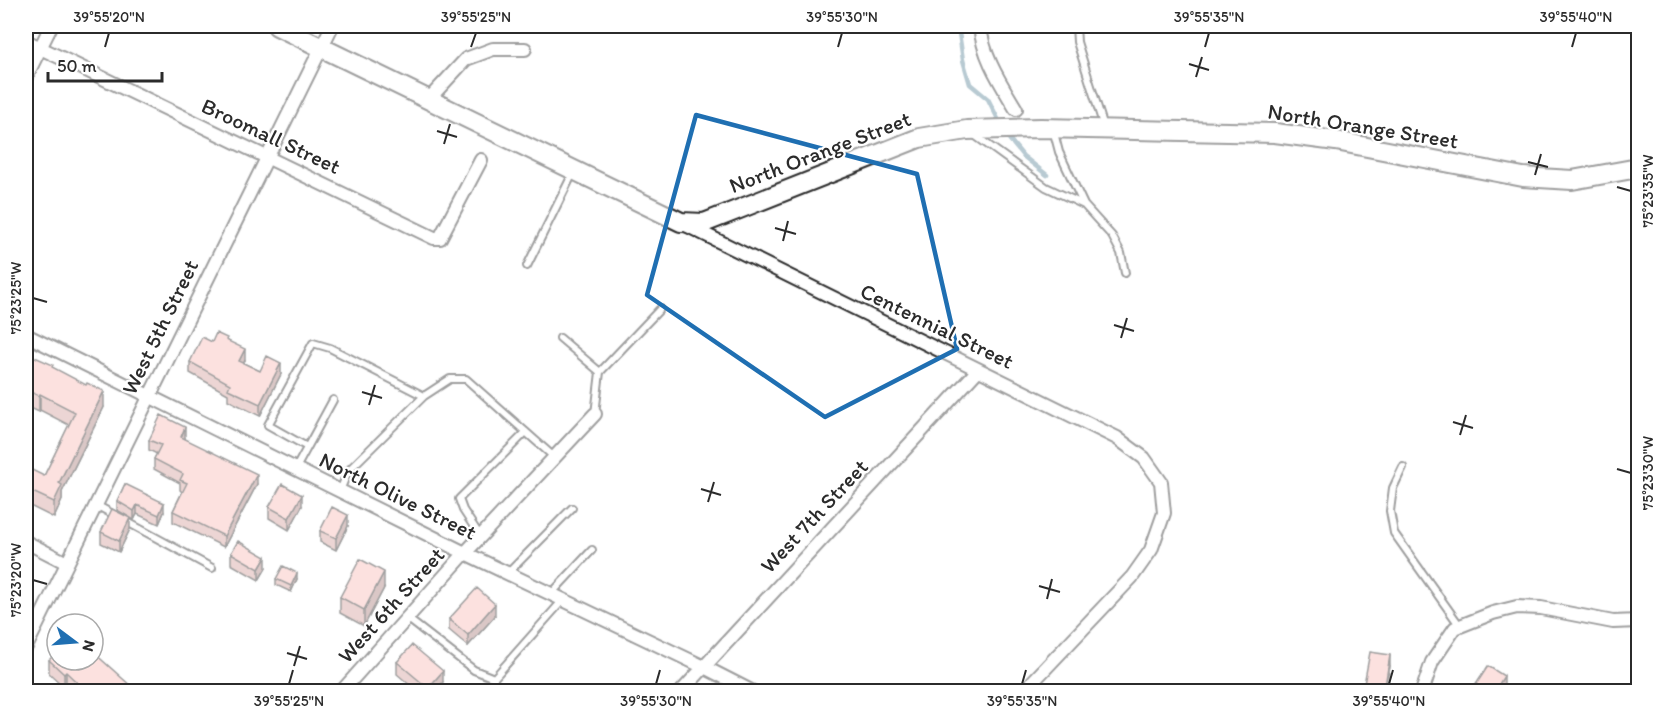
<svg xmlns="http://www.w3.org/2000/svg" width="1664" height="717" viewBox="0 0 1664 717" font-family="Itim,sans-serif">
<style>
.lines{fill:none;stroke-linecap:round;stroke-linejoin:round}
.stream{stroke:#628a9c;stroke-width:4.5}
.lane-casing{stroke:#2b2b2b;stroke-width:10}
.street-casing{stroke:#2b2b2b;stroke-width:16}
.secondary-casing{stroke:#2b2b2b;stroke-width:22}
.lane{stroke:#fff;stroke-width:6}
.street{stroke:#fff;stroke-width:12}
.secondary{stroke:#fff;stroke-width:18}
.wall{fill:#d6a39f;stroke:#2b2b2b;stroke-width:1.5}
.shaded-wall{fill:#ae8482;stroke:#2b2b2b;stroke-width:1.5}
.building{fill:#f9bdb9;stroke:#2b2b2b;stroke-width:1.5}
.marked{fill:none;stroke:#1f6fb2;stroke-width:4.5;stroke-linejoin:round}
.ticks{fill:none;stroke:#2b2b2b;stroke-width:2}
.labels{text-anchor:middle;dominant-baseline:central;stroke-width:4.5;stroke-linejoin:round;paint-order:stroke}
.street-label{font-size:22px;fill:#2b2b2b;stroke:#fff}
.neatline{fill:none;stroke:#2b2b2b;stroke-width:2}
.ticks-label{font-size:15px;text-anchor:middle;fill:#2b2b2b}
</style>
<rect width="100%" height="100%" fill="#fff"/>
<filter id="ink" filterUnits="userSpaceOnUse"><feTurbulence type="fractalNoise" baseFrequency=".0167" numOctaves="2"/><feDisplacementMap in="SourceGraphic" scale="12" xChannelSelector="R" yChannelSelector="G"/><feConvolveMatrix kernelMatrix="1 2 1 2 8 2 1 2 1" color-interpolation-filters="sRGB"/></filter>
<g filter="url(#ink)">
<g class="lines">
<path class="stream" d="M 958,26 L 963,60 L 970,84 L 988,99 L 1001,125
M 1006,135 L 1023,156 L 1047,175"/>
<defs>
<path id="lane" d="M 1076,26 L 1077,42 L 1104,127
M 1440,26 L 1443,29
M 1053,129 L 1059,152 L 1084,205 L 1112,236 L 1121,253 L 1125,273
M 973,134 L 1046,187 L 1084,205
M 527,266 L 573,173
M 560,338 L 600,372
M 424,396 L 450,379 L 466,379 L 554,457
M 595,414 L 600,372 L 660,309
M 307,447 L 268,425 L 313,343 L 330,348 L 424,396 L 348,471 L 340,491
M 1403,467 L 1393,488 L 1390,511 L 1394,533 L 1460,626
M 296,468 L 333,400
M 96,505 L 212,568
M 480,536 L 463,510 L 459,499 L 526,432
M 508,573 L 572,508
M 551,594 L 592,550
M 407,618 L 474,670 L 494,678 L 563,600"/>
<path id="street" d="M 980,26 C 983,57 1000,82 1016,109
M 26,41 L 434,238 L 440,238 L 481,160
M 26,77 L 51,26
M 428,100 L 466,59 L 493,49 L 525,49
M 688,226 L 1117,438 L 1144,458 L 1161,482 L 1164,513 L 1151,550 L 1132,577 L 1023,692
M 26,335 L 465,553 L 704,667 L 753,692
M 26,542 L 67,563
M 26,647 L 332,26
M 26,691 L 27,692
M 341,692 L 465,553 L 595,414
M 681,692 L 978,370
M 1422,692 L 1432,662 L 1455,628 L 1493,613 L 1517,607 L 1541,608 L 1613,622 L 1638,621"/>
<path id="secondary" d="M 277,26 L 681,222 L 704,223 L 919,138 L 967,130 L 1041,128 L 1275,133 L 1336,141 L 1523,177 L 1572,180 L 1638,168"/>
</defs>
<use href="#lane" class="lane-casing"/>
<use href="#street" class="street-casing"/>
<use href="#secondary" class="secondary-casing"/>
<use href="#lane" class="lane"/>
<use href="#street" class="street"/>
<use href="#secondary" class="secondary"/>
</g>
<path class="wall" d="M 227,340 L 245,360 L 243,363 L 260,371 L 281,374 L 260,416 L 228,400 L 228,394 L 190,373 L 190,362 L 212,342 Z
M 26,353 L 53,368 L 104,407 L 62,492 L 62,500 L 54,518 L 26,504 L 26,478 L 44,476 L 69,425 L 40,410 L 39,412 L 26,406 Z
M 185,438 L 185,439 L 257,484 L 224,547 L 173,522 L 173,511 L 182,492 L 180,490 L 180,483 L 154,469 L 154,459 L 157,454 L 149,450 L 149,440 Z
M 125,484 L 164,512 L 159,524 L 137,514 L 134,520 L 117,510 L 117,501 Z
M 302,506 L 289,530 L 269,518 L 269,507 Z
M 348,526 L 336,550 L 320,542 L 320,531 Z
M 130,529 L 119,552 L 101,543 L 101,532 Z
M 231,553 L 266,568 L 259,580 L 231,564 Z
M 276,579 L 297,579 L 291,592 L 276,585 Z
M 384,588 L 364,626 L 340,613 L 340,597 Z
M 495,616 L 468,646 L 449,630 L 449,619 Z
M 49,660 L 132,687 L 141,692 L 73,692 L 66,685 L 64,687 L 49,673 Z
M 397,662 L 443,682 L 434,692 L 418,692 L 397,674 Z
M 1390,666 L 1386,692 L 1364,692 L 1364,684 Z"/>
<path class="shaded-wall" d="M 245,349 L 245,360 L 239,372 L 239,361 Z
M 281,363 L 281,374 L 260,416 L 260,404 Z
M 104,391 L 104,407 L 62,492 L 62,500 L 54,518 L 54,502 L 59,483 Z
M 40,394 L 40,410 L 39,412 L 39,396 Z
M 185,427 L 185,438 L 181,447 L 181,437 Z
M 257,474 L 257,484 L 224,547 L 224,536 Z
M 302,495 L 302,506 L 289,530 L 289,518 Z
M 164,503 L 164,512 L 159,524 L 159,515 Z
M 137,505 L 137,514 L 134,520 L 134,511 Z
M 348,515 L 348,526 L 336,550 L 336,538 Z
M 130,518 L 130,529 L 119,552 L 119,541 Z
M 266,557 L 266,568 L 259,580 L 259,569 Z
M 384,572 L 384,588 L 364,626 L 364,610 Z
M 297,573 L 297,579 L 291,592 L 291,586 Z
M 495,604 L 495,616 L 468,646 L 468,635 Z
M 1390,655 L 1390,666 L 1386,692 L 1384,692 Z
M 443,671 L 443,682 L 434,692 L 428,692 L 428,688 Z
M 66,672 L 66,685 L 64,687 L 64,674 Z
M 1504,676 L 1504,692 L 1499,684 Z"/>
<path class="building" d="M 216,333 L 227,338 L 226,340 L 245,349 L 239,361 L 260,371 L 267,356 L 281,363 L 260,404 L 228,389 L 230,384 L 190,362 L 202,337 L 212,342 Z
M 26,353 L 53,365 L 52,367 L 86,385 L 87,383 L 104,391 L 59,483 L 62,485 L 54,502 L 26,489 L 26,478 L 30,469 L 44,476 L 75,412 L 40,394 L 39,396 L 26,390 Z
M 161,415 L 185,427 L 181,437 L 257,474 L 224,536 L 173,511 L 187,483 L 180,480 L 183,474 L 154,459 L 161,445 L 149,440 Z
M 125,484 L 164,503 L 159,515 L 137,505 L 134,511 L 117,501 Z
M 282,484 L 302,495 L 289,518 L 269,507 Z
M 332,507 L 348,515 L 336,538 L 320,531 Z
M 112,509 L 130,518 L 119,541 L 101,532 Z
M 238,541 L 266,557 L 259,569 L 231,553 Z
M 360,559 L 384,572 L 364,610 L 340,597 Z
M 283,566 L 297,573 L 291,586 L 276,579 Z
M 477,588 L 495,604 L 468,635 L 449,619 Z
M 412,645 L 443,671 L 428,688 L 397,662 Z
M 57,652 L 57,660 L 93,660 L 93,652 L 132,687 L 134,685 L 141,692 L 87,692 L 66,672 L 64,674 L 49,660 Z
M 1370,652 L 1390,655 L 1384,692 L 1368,692 L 1370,685 L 1364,684 Z
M 1488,666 L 1504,676 L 1499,684 L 1511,692 L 1471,692 Z"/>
</g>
<path d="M0 0H1664V717H0ZM 696,115 L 917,174 L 957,349 L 825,417 L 647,295 Z" fill="#fff" fill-opacity=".55" fill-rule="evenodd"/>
<path class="marked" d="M 696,115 L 917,174 L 957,349 L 825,417 L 647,295 Z"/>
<path class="ticks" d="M 105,47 L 109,33M 471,47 L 476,33M 838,47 L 842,33M 1205,47 L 1209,33M 1572,47 L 1576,33M 1189,64 L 1209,70M 1196,77 L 1202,57M 437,131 L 457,137M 444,144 L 450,124M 1528,162 L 1548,167M 1535,175 L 1541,154M 1617,187 L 1631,191M 775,228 L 796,234M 783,241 L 788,221M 33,298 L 47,302M 1114,325 L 1134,331M 1121,338 L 1127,318M 362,392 L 382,398M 369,405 L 375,385M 1453,422 L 1473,428M 1460,435 L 1466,415M 1617,469 L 1631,473M 701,489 L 721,495M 708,502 L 714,482M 33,580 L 47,584M 1039,586 L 1060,592M 1047,599 L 1052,579M 287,653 L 307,659M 294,666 L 300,646M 289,684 L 293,670M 656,684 L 660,670M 1022,684 L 1026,670M 1389,684 L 1393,670"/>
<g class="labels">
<g class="street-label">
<text transform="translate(1363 126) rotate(9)">North Orange Street</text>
<text transform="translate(271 136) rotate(25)">Broomall Street</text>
<text transform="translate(820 152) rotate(-21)">North Orange Street</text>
<text transform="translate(937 326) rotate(26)">Centennial Street</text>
<text transform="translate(160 327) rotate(-64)">West 5th Street</text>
<text transform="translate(398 496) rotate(26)">North Olive Street</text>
<text transform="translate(814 516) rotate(-47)">West 7th Street</text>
<text transform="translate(391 605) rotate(-48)">West 6th Street</text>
</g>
</g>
<rect width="1664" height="717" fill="none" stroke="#fff" stroke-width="66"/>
<g transform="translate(75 642) rotate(106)"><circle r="28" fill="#ffffff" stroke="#aaaaaa" stroke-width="1.5"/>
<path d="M0-4.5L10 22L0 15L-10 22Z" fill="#1f6fb2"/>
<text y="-9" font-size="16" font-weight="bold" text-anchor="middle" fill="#2b2b2b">N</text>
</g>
<path d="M48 72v9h114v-9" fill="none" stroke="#2b2b2b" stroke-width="3"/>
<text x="57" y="72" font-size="18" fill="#2b2b2b" stroke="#ffffff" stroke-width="4.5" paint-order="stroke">50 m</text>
<rect x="33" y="33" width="1598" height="651" class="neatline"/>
<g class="ticks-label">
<text x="109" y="22">39°55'20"N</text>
<text x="476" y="22">39°55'25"N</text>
<text x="842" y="22">39°55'30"N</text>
<text x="1209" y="22">39°55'35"N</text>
<text x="1576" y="22">39°55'40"N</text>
<text transform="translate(1648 191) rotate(-90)" y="5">75°23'35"W</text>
<text transform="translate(16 298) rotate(-90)" y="5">75°23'25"W</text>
<text transform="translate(1648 473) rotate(-90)" y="5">75°23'30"W</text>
<text transform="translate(16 580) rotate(-90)" y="5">75°23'20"W</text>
<text x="289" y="706">39°55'25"N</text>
<text x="656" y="706">39°55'30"N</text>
<text x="1022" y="706">39°55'35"N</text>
<text x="1389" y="706">39°55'40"N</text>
</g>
</svg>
